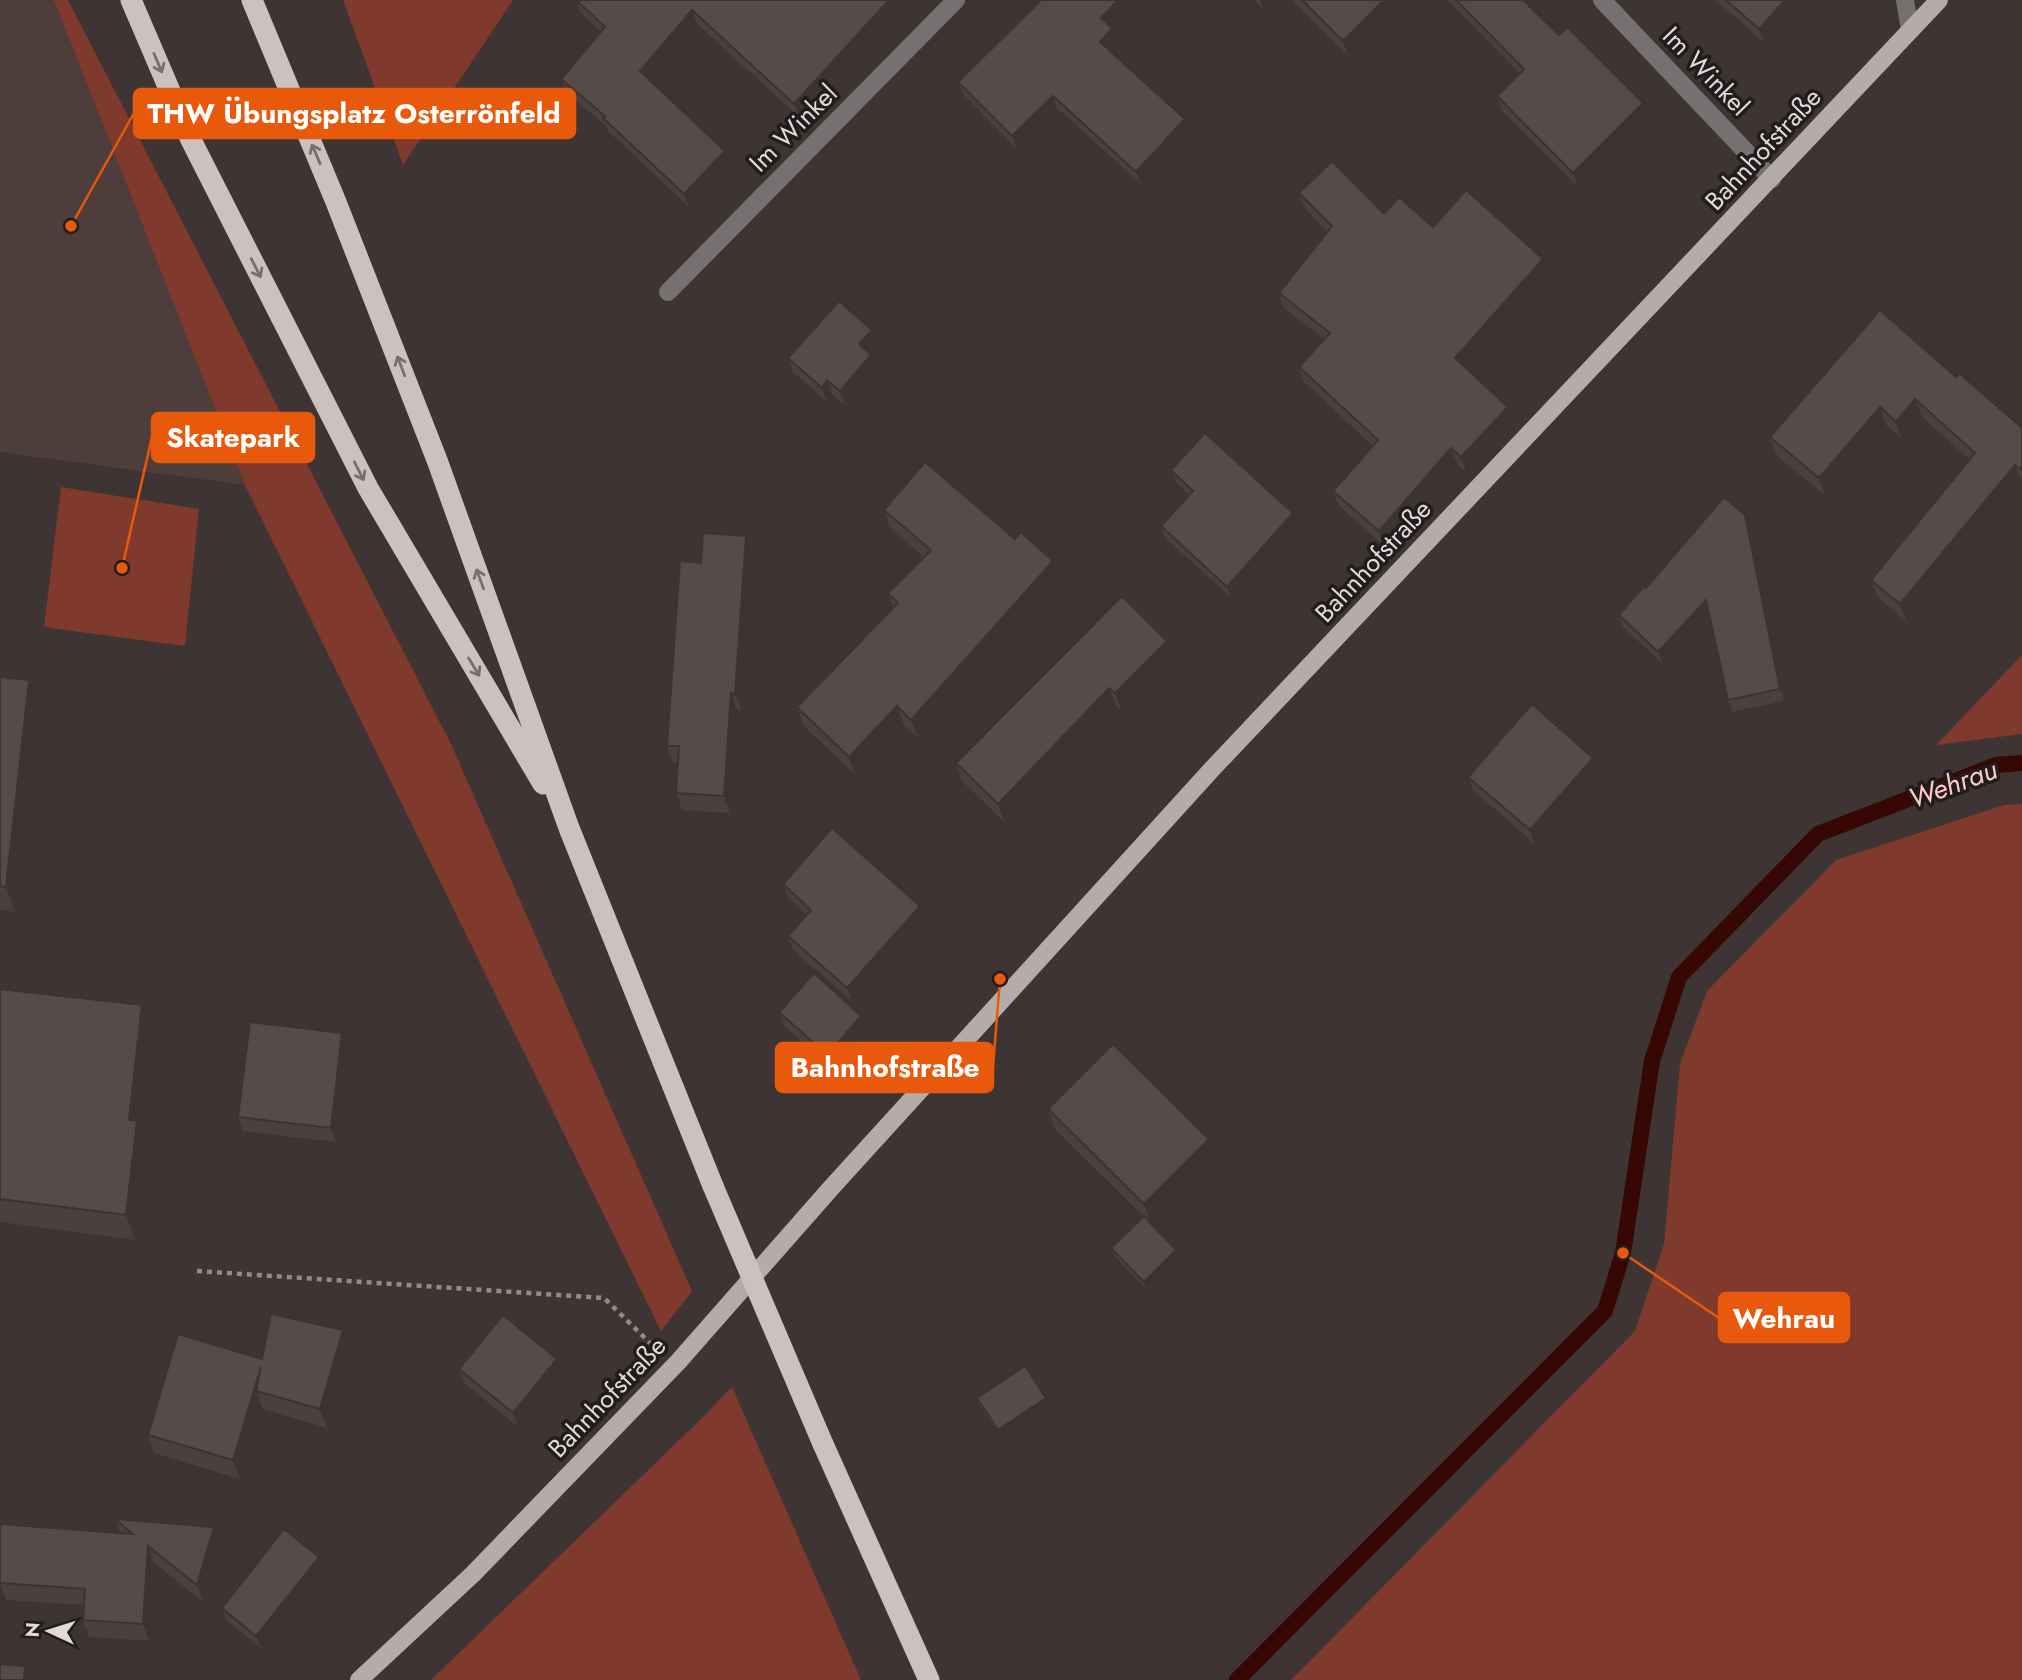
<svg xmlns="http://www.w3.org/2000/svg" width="2022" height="1680" viewBox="0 0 2022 1680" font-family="Jost,sans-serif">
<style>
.built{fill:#4e3e3b}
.green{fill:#7f392d}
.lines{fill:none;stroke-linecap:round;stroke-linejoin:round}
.stream{stroke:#370703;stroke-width:16}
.path{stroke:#938b8a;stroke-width:4.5;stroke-dasharray:5 5;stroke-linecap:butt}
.minor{stroke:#767171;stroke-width:18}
.major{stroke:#b5aba9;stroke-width:18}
.highway{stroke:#cdc1bf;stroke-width:21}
.highway-bridge{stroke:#cdc1bf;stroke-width:21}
.wall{fill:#49403f}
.shaded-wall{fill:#3c3433}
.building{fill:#554b49;stroke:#3c3433;stroke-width:2}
.oneway{stroke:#776f6e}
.labels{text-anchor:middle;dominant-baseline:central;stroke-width:7;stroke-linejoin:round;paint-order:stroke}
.street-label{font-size:26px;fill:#e0dad9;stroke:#211d1c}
.water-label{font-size:28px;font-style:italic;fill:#ffcabf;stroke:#211d1c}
.leader{fill:none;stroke:#e8590c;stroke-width:2.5}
.callout-dot{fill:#e8590c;stroke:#211d1c;stroke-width:2.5}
.callout{fill:#e8590c;stroke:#e8590c;stroke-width:2.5}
.callout-label{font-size:28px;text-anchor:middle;font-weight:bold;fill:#fff}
</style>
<rect width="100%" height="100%" fill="#3e3433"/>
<path class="built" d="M 0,0 L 54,0 L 245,485 L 0,452 Z"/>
<path class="green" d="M 54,0 L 68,0 L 451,744 L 692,1291 L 661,1331 L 245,485 Z
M 343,0 L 513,0 L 403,165 Z
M 61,487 L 199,509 L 185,646 L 44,627 Z
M 2022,655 L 2022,734 L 1936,745 Z
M 2022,804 L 2022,1680 L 1291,1680 L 1635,1331 L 1664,1244 L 1680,1064 L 1707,991 L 1836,860 L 2004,805 Z
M 732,1387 L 861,1680 L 431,1680 L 700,1420 Z"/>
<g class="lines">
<path class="stream" d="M 1237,1680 L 1605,1311 L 1623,1253 L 1652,1061 L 1679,977 L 1818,834 L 1996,765 L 2022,763"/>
<path class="path" d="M 197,1271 L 604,1298 L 650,1343"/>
<path class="minor" d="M 1602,0 L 1772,179
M 1905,0 L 1910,30
M 668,292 L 956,0"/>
<path class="major" d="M 359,1680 L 473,1574 L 678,1362 L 831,1188 L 1213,768 L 1939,0"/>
<path class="highway" d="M 131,0 L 191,140 L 368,488 L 543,784
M 252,0 L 336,202 L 437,460 L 569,828 L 713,1186
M 823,1444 L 929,1680"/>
<path class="highway-bridge" d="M 713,1186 L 823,1444"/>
</g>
<path class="wall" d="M 576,0 L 890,0 L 894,12 L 799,117 L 697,24 L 649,79 L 725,151 L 730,164 L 689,207 L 608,131 L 607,127 L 566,92 L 561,79 L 601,32 L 580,12 Z
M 1041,0 L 1121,0 L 1124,10 L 1110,26 L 1117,41 L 1109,50 L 1185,119 L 1189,132 L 1141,184 L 1057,108 L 1017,149 L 963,94 L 958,82 Z
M 1254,0 L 1272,0 L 1263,9 Z
M 1292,0 L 1404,0 L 1348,56 Z
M 1447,0 L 1523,0 L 1559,35 L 1648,118 L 1578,187 L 1502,111 L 1497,96 L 1520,74 Z
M 1716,0 L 1803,0 L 1764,43 Z
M 1299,193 L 1433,227 L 1548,274 L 1465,367 L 1508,407 L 1513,422 L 1466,472 L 1456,463 L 1384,546 L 1339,506 L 1333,491 L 1373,446 L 1304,382 L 1299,367 L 1324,339 L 1284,308 L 1279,293 L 1327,232 L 1305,208 Z
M 872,330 L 877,343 L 869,353 L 871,355 L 876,369 L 845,405 L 832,394 L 827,402 L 793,372 L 788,358 Z
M 1956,377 L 2022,428 L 2022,482 L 1907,622 L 1878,598 L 1871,580 L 1970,460 L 1922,417 L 1902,439 L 1886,425 L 1825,495 L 1776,455 L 1770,437 Z
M 1171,470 L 1297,525 L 1232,598 L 1165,538 L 1161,526 L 1189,495 L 1176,482 Z
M 884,510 L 1015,539 L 1053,561 L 1060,579 L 918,738 L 904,725 L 855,775 L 804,726 L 797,707 L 893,608 L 888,593 L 924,557 L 890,528 Z
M 1749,527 L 1784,701 L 1732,712 L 1728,700 L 1709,615 L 1663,664 L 1623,627 L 1619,615 L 1646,588 Z
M 746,536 L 753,553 L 742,711 L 737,710 L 730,813 L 682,810 L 676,793 L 678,763 L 673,763 L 667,746 L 701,563 Z
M 1167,641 L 1174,660 L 1122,712 L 1116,706 L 1005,823 L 963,782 L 956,763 Z
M 0,677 L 38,705 L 15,912 L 0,910 Z
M 1598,771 L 1535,844 L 1473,790 L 1468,777 Z
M 783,884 L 925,920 L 852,1001 L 793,950 L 788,936 L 807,915 L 788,898 Z
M 0,989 L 151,1029 L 140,1127 L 146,1146 L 135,1240 L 0,1222 Z
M 779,1012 L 861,1016 L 866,1030 L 831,1068 L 784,1026 Z
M 347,1046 L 336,1142 L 243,1131 L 238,1117 Z
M 1048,1109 L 1209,1139 L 1216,1159 L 1151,1224 L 1179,1257 L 1146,1289 L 1114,1255 L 1111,1248 L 1144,1217 L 1055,1129 Z
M 350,1348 L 327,1428 L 263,1409 L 261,1405 L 240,1479 L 154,1453 L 148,1435 Z
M 459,1369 L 562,1372 L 518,1427 L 464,1383 Z
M 977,1398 L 1049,1405 L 1001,1437 L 979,1405 Z
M 115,1519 L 220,1543 L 203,1602 L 154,1563 L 149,1641 L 89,1637 L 83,1620 L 84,1605 L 6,1600 L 2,1664 L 25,1666 L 30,1680 L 0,1680 L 0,1524 L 120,1533 Z
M 323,1570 L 261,1648 L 227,1621 L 222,1608 Z"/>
<path class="shaded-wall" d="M 889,0 L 890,0 L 894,12 L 799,117 L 794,104 Z
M 1118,0 L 1121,0 L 1124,10 L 1106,31 L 1101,18 Z
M 1260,0 L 1272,0 L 1263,9 Z
M 1384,0 L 1404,0 L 1348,56 L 1343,41 Z
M 1785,0 L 1803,0 L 1764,43 L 1759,29 Z
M 692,10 L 697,24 L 645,84 L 640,71 Z
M 1112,28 L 1117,41 L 1105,54 L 1100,42 Z
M 1053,96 L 1057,108 L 1017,149 L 1012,136 Z
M 1643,103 L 1648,118 L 1578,187 L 1573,173 Z
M 1185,119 L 1189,132 L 1141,184 L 1136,172 Z
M 725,151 L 730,164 L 689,207 L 684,194 Z
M 1543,259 L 1548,274 L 1460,373 L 1455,358 Z
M 872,330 L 877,343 L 864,358 L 859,344 Z
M 871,355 L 876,369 L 845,405 L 840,391 Z
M 827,380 L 832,394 L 827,402 L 822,388 Z
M 1915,399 L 1922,417 L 1902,439 L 1896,422 Z
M 1508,407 L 1513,422 L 1466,472 L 1461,457 Z
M 1880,407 L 1886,425 L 1825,495 L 1819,478 Z
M 1451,448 L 1456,463 L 1384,546 L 1379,531 Z
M 2015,465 L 2022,482 L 1907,622 L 1900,604 Z
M 1293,513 L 1297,525 L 1232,598 L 1227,587 Z
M 1745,515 L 1749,527 L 1784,701 L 1780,689 Z
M 746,536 L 753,553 L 742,711 L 735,694 Z
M 1053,561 L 1060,579 L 918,738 L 911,720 Z
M 1706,600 L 1711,613 L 1663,664 L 1658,652 Z
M 1167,641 L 1174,660 L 1122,712 L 1115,693 Z
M 29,680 L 38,705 L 15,912 L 6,887 Z
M 1109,688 L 1116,706 L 1005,823 L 998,804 Z
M 731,693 L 737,710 L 730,813 L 724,796 Z
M 897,706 L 904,725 L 855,775 L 849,757 Z
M 1593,758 L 1598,771 L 1535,844 L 1530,830 Z
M 920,906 L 925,920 L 852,1001 L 847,988 Z
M 142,1005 L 151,1029 L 140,1127 L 146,1146 L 135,1240 L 126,1215 L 129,1120 Z
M 861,1016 L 866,1030 L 831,1068 L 827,1055 Z
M 342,1033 L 347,1046 L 336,1142 L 331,1128 Z
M 1209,1139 L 1216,1159 L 1151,1224 L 1144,1204 Z
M 1176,1250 L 1179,1257 L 1146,1289 L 1144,1282 Z
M 343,1330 L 350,1348 L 327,1428 L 320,1409 Z
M 557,1359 L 562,1372 L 518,1427 L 513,1413 Z
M 261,1367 L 256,1391 L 261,1405 L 240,1479 L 233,1460 Z
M 1046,1398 L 1049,1405 L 1001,1437 L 998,1430 Z
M 214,1527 L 220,1543 L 203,1602 L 197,1585 Z
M 148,1546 L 154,1563 L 149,1641 L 143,1624 Z
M 319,1557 L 323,1570 L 261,1648 L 256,1636 Z
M 0,1583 L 6,1600 L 1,1680 L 0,1678 Z
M 25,1666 L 30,1680 L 24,1680 Z"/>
<path class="building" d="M 576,0 L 889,0 L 794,104 L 692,10 L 640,71 L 725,151 L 684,194 L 603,118 L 605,116 L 561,79 L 605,27 Z
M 1041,0 L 1118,0 L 1101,18 L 1112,28 L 1100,42 L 1185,119 L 1136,172 L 1053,96 L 1012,136 L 958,82 Z
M 1302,0 L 1384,0 L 1343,41 Z
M 1456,0 L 1523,0 L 1559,35 L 1567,27 L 1643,103 L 1573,173 L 1497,96 L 1524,69 Z
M 1726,0 L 1785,0 L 1759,29 Z
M 1332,161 L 1384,214 L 1399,197 L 1433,227 L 1466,190 L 1543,259 L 1455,358 L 1508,407 L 1461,457 L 1451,448 L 1379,531 L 1333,491 L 1378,440 L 1299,367 L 1330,333 L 1279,293 L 1332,226 L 1299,193 Z
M 839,301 L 872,330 L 859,344 L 871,355 L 840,391 L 827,380 L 822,388 L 788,358 Z
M 1880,310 L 1956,377 L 1959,373 L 2022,428 L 2022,470 L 2015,465 L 1900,604 L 1871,580 L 1975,453 L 1915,399 L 1896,422 L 1880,407 L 1819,478 L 1770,437 Z
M 1205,433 L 1293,513 L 1227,587 L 1161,526 L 1193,491 L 1171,470 Z
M 925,462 L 1015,539 L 1021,532 L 1053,561 L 911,720 L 897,706 L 849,757 L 797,707 L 898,603 L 888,593 L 931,550 L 884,510 Z
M 1724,497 L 1745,515 L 1780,689 L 1728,700 L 1706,600 L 1658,652 L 1619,615 L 1644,586 L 1646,588 Z
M 703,533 L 746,536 L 735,694 L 731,693 L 724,796 L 676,793 L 679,746 L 667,746 L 680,561 L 701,563 Z
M 1122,596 L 1167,641 L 1115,693 L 1109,688 L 998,804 L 956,763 Z
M 0,677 L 29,680 L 6,887 L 0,886 Z
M 1532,704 L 1593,758 L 1530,830 L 1468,777 Z
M 832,828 L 920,906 L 847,988 L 788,936 L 811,910 L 783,884 Z
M 814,973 L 861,1016 L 827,1055 L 779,1012 Z
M 0,989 L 142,1005 L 129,1120 L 137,1121 L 126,1215 L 0,1199 Z
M 250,1022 L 342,1033 L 331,1128 L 238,1117 Z
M 1113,1044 L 1209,1139 L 1144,1204 L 1048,1109 Z
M 1144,1216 L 1176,1250 L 1144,1282 L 1111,1248 Z
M 271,1314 L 343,1330 L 320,1409 L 256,1391 L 261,1367 L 233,1460 L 148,1435 L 178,1334 L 262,1359 Z
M 503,1315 L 557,1359 L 513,1413 L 459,1369 Z
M 1025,1366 L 1046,1398 L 998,1430 L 977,1398 Z
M 115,1519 L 214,1527 L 197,1585 L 148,1546 L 143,1624 L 83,1620 L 85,1589 L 0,1583 L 0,1588 L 0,1524 L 133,1534 Z
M 284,1529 L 319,1557 L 256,1636 L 222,1608 Z
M 0,1664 L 25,1666 L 24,1680 L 0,1680 Z"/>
<defs><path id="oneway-shaft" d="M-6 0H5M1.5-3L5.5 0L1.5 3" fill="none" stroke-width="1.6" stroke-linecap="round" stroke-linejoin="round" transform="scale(1.75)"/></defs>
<g class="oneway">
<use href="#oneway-shaft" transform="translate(158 63) rotate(67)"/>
<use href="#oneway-shaft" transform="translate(316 154) rotate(-113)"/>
<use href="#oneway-shaft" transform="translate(256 268) rotate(63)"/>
<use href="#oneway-shaft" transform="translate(401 366) rotate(-111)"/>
<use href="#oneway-shaft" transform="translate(359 471) rotate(63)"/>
<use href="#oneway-shaft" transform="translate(480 579) rotate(-110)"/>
<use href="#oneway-shaft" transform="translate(474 667) rotate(59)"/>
</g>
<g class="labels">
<g class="street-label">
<text transform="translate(1706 71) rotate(46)">Im Winkel</text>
<text transform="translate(793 128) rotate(-45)">Im Winkel</text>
<text transform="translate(1763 149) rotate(-47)">Bahnhofstraße</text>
<text transform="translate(1373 561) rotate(-47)">Bahnhofstraße</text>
<text transform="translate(607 1397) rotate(-46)">Bahnhofstraße</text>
</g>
<g class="water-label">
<text transform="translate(1953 784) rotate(-20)">Wehrau</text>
</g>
</g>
<path class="leader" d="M71 226L134 113M122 568L152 437M1000 979L993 1067M1623 1253L1719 1318"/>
<g class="callout-dot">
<circle cx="71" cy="226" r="7"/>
<circle cx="122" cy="568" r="7"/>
<circle cx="1000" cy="979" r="7"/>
<circle cx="1623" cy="1253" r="7"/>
</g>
<g class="callout">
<rect x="134" y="89" width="441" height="49" rx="7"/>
<rect x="152" y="413" width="162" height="49" rx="7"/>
<rect x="776" y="1043" width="217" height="49" rx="7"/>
<rect x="1719" y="1293" width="130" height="49" rx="7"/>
</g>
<g class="callout-label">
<text x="354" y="123">THW Übungsplatz Osterrönfeld</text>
<text x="233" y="447">Skatepark</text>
<text x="885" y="1077">Bahnhofstraße</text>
<text x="1784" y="1328">Wehrau</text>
</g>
<g transform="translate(49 1631) rotate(274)" stroke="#211d1c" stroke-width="5" paint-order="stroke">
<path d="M0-5L12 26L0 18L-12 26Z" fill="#e0dad9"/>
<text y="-10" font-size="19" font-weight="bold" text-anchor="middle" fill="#e0dad9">N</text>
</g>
</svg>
